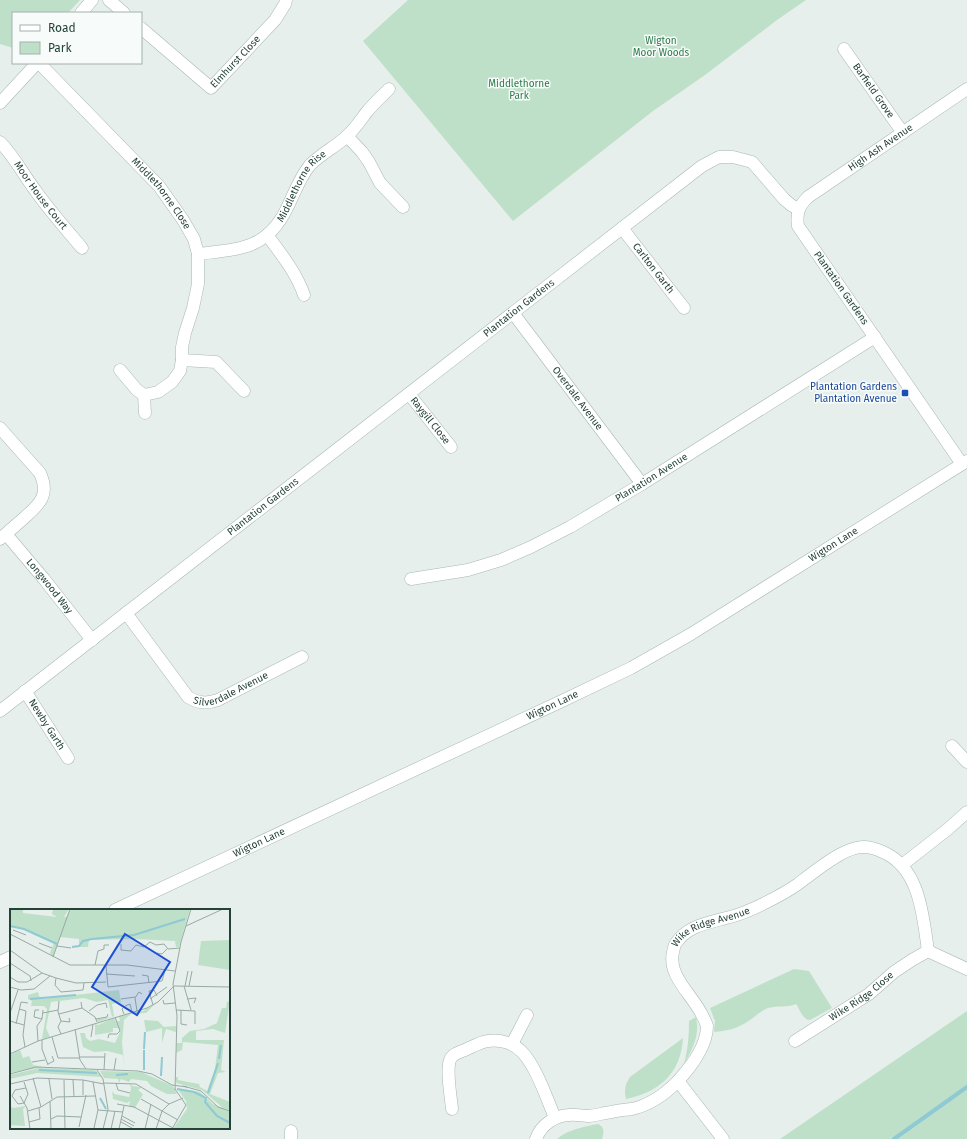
<svg xmlns="http://www.w3.org/2000/svg" width="967" height="1139" viewBox="0 0 967 1139" font-family="'Fira Sans',sans-serif">
<style>
.green{fill:#bfe0c8}
.lines{fill:none;stroke-linecap:round;stroke-linejoin:round}
.stream{stroke:#8ec9d4;stroke-width:4}
.minor-casing{stroke:#a8b8b2;stroke-width:13}
.minor{stroke:#fff;stroke-width:12}
.transit-dot{fill:#1a4fb4;stroke:#f7fbf9;stroke-width:1.5}
.labels{text-anchor:middle;dominant-baseline:central;stroke-width:3;stroke-linejoin:round;paint-order:stroke}
.park-label{font-size:10px;fill:#2d7a4b;stroke:#f7fbf9}
.street-label{font-size:10px;fill:#24423a;stroke:#f7fbf9}
.transit-label{font-size:10px;fill:#164399;stroke:#f7fbf9;text-anchor:end}
.inset-river{fill:none;stroke:#8ec9d4;stroke-width:2}
.inset-road{fill:none;stroke:#98aaa4;stroke-width:1}
.view{fill:#1d4ed8;fill-opacity:0.15;stroke:#1d4ed8;stroke-width:2}
.inset-edge{fill:none;stroke:#24423a;stroke-width:2}
</style>
<rect width="100%" height="100%" fill="#e6efeb"/>
<path class="green" d="M 0,0 L 80,0 L 68,13 L 13,13 L 13,48 L 0,44 Z
M 408,0 L 806,0 L 777,20 L 705,75 L 653,111 L 513,221 L 363,41 Z
M 794,969 L 809,971 L 832,1008 L 810,1020 C 803,1020 800,1010 796,1004 C 787,1008 778,1005 768,1008 C 761,1011 756,1016 750,1020 C 739,1028 728,1031 714,1032 L 715,1021 L 710,1008 Z
M 967,1011 L 967,1139 L 780,1139 Z
M 696,1017 C 700,1035 693,1048 684,1064 C 688,1049 689,1036 689,1021 Z
M 683,1038 C 681,1073 660,1092 626,1099 C 624,1089 625,1085 630,1077 Z
M 598,1124 C 605,1127 604,1133 602,1139 L 557,1139 C 569,1129 583,1127 598,1124 Z"/>
<g class="lines">
<path class="stream" d="M 894,1139 L 967,1087"/>
<defs>
<g id="minor">
<path d="M 109,0 L 124,13"/>
<path d="M 81,13 L 92,0"/>
<path id="s1" d="M 141,28 L 211,88 L 275,20 L 285,4 L 286,0"/>
<path id="s2" d="M 844,49 L 903,133"/>
<path id="s3" d="M 39,63 L 159,186 L 183,220 L 194,239 L 198,254 L 198,284 L 193,308 L 185,333 L 182,347 L 182,360 L 180,371 L 172,382 L 158,392 L 144,395 L 137,390 L 120,370"/>
<path d="M 0,103 L 37,63"/>
<path d="M 347,136 L 362,152 L 369,162 L 380,183 L 403,207"/>
<path id="s4" d="M 0,142 C 14,156 23,174 35,190 C 49,210 66,229 82,248"/>
<path id="s5" d="M 622,228 L 684,308"/>
<path d="M 267,235 C 281,254 296,272 304,295"/>
<path id="s6" d="M 198,254 C 238,249 267,250 287,208 C 294,194 300,177 310,165 C 321,154 335,147 346,137 C 354,130 360,121 366,113 C 373,104 381,97 389,89"/>
<path id="s7" d="M 513,313 L 642,484"/>
<path d="M 182,360 L 216,362 L 244,391"/>
<path id="s8" d="M 409,394 L 451,447"/>
<path d="M 144,395 L 145,413"/>
<path d="M 0,428 L 40,473 C 50,495 40,504 24,518 C 16,525 8,532 0,539"/>
<path id="s9" d="M 962,464 L 798,226 C 796,213 799,206 808,197 L 967,89"/>
<path id="s10" d="M 6,534 L 44,579 L 92,640"/>
<path id="s11" d="M 411,579 L 468,570 L 501,560 L 531,547 L 570,527 L 642,484 L 875,337"/>
<path id="s12" d="M 126,613 L 188,697 C 198,703 206,704 218,700 L 302,657"/>
<path id="s13" d="M 25,691 L 68,758"/>
<path id="s14" d="M 0,711 L 702,166 L 719,157 L 733,157 L 752,162 L 784,199 L 791,205 L 798,209"/>
<path d="M 952,746 L 967,762"/>
<path d="M 902,865 L 948,829 L 967,812"/>
<path id="s15" d="M 115,910 L 562,701 L 631,668 L 691,634 L 967,461"/>
<path d="M 928,951 L 967,969"/>
<path d="M 0,962 L 11,957"/>
<path id="s16" d="M 795,1041 L 869,994 L 894,972 L 912,960 L 928,951"/>
<path d="M 512,1044 L 527,1015"/>
<path d="M 678,1081 L 723,1139"/>
<path d="M 452,1109 C 451,1097 446,1071 450,1060 C 452,1054 460,1052 465,1050 C 472,1047 480,1042 488,1041 C 499,1039 514,1043 522,1052 C 536,1066 547,1099 555,1118"/>
<path d="M 291,1139 L 291,1131"/>
<path id="s17" d="M 536,1139 C 541,1125 554,1116 569,1115 C 576,1114 582,1116 589,1116 C 597,1115 604,1113 612,1112 C 619,1110 626,1110 632,1109 C 650,1105 665,1094 677,1082 C 690,1068 707,1046 707,1026 C 706,1023 705,1020 703,1017 C 695,997 667,977 673,952 C 674,949 674,945 676,943 C 687,926 708,923 726,918 C 739,915 751,910 763,904 C 775,898 787,892 798,884 C 811,874 825,863 839,855 C 855,846 866,844 883,852 C 920,868 923,916 928,951"/>
</g>
</defs>
<use href="#minor" class="minor-casing"/>
<use href="#minor" class="minor"/>
</g>
<rect class="transit-dot" x="901" y="389" width="8" height="8" rx="2"/>
<g class="labels">
<g class="park-label">
<text x="661" y="41">Wigton<tspan x="661" dy="12">Moor Woods</tspan></text>
<text x="519" y="84">Middlethorne<tspan x="519" dy="12">Park</tspan></text>
</g>
<g class="street-label">
<text stroke="none"><textPath href="#s1" startOffset="128">Elmhurst Close</textPath></text>
<text stroke="none"><textPath href="#s2" startOffset="51">Barfield Grove</textPath></text>
<text stroke="none"><textPath href="#s9" startOffset="409">High Ash Avenue</textPath></text>
<text stroke="none"><textPath href="#s6" startOffset="133">Middlethorne Rise</textPath></text>
<text stroke="none"><textPath href="#s4" startOffset="67">Moor House Court</textPath></text>
<text stroke="none"><textPath href="#s3" startOffset="179">Middlethorne Close</textPath></text>
<text stroke="none"><textPath href="#s5" startOffset="51">Carlton Garth</textPath></text>
<text transform="translate(841 288) rotate(55)">Plantation Gardens</text>
<text stroke="none"><textPath href="#s14" startOffset="657">Plantation Gardens</textPath></text>
<text stroke="none"><textPath href="#s7" startOffset="107">Overdale Avenue</textPath></text>
<text stroke="none"><textPath href="#s8" startOffset="34">Raygill Close</textPath></text>
<text stroke="none"><textPath href="#s11" startOffset="264">Plantation Avenue</textPath></text>
<text stroke="none"><textPath href="#s14" startOffset="333">Plantation Gardens</textPath></text>
<text stroke="none"><textPath href="#s15" startOffset="807">Wigton Lane</textPath></text>
<text stroke="none"><textPath href="#s10" startOffset="68">Longwood Way</textPath></text>
<text stroke="none"><textPath href="#s12" startOffset="151">Silverdale Avenue</textPath></text>
<text stroke="none"><textPath href="#s15" startOffset="483">Wigton Lane</textPath></text>
<text stroke="none"><textPath href="#s13" startOffset="40">Newby Garth</textPath></text>
<text stroke="none"><textPath href="#s15" startOffset="159">Wigton Lane</textPath></text>
<text stroke="none"><textPath href="#s17" startOffset="357">Wike Ridge Avenue</textPath></text>
<text stroke="none"><textPath href="#s16" startOffset="80">Wike Ridge Close</textPath></text>
</g>
<g class="transit-label">
<text x="897" y="387">Plantation Gardens<tspan x="897" dy="12">Plantation Avenue</tspan></text>
</g>
</g>
<g transform="translate(10 909)">
<rect width="220" height="220" fill="#e6efeb"/>
<path d="M 0,0 L 13,0 L 13,4 L 47,8 L 42,5 L 43,0 L 59,0 L 54,8 L 56,8 L 61,0 L 180,0 L 169,38 L 166,38 L 165,32 L 125,30 L 79,31 L 78,38 L 69,38 L 69,30 L 50,28 L 43,48 L 40,44 L 44,34 L 10,19 L 0,17 ZM 220,31 L 220,61 L 188,56 L 191,32 ZM 109,81 L 111,93 L 102,95 L 104,107 L 102,108 L 88,113 L 87,110 L 102,108 L 98,91 L 87,93 L 74,89 L 41,93 L 36,119 L 40,128 L 32,130 L 37,100 L 34,97 L 21,97 L 22,92 L 18,90 L 18,86 L 28,83 L 30,90 ZM 220,92 L 215,124 L 203,120 L 186,122 L 186,131 L 214,131 L 211,161 L 216,163 L 208,164 L 200,185 L 220,193 L 220,201 L 213,199 L 192,181 L 166,174 L 166,168 L 168,168 L 168,171 L 189,175 L 190,178 L 197,182 L 205,160 L 208,136 L 173,133 L 172,141 L 166,144 L 167,134 L 172,134 L 172,129 L 180,122 L 194,120 L 207,114 L 212,99 L 216,99 L 217,93 ZM 145,95 L 136,104 L 121,105 L 114,111 L 112,134 L 115,161 L 113,146 L 97,142 L 84,143 L 73,138 L 70,124 L 75,124 L 76,129 L 80,132 L 89,130 L 105,134 L 110,123 L 107,112 L 110,112 L 109,107 L 127,102 L 133,102 ZM 104,109 L 109,119 L 103,119 L 103,123 L 85,126 L 85,115 L 88,116 ZM 134,111 L 148,112 L 154,118 L 166,117 L 166,123 L 156,120 L 152,134 L 152,119 L 136,123 ZM 10,141 L 13,149 L 19,147 L 23,156 L 33,158 L 0,164 L 0,146 ZM 29,159 L 85,161 L 92,168 L 27,164 L 0,170 L 0,166 ZM 90,162 L 131,163 L 163,177 L 167,185 L 157,185 L 141,177 L 137,172 L 121,170 L 119,173 L 111,170 L 109,174 L 108,170 L 94,169 ZM 120,174 L 122,177 L 132,178 L 128,181 L 133,185 L 125,199 L 119,197 L 120,192 L 117,194 L 103,190 L 102,182 L 104,185 L 119,188 L 121,180 ZM 167,179 L 190,183 L 203,195 L 220,202 L 220,220 L 163,220 L 177,200 L 176,192 ZM 0,197 L 3,199 L 16,197 L 13,200 L 15,217 L 0,216 Z" fill="#bfe0c8"/>
<path class="inset-river" d="M 0,17 L 14,20 L 47,35M 62,38 L 69,37 L 73,32 L 82,30 L 124,26 L 175,10M 20,90 L 66,86M 134,140 L 135,123M 209,150 L 211,136M 29,161 L 87,164M 134,161 L 134,141M 106,166 L 118,165M 151,167 L 152,148M 167,180 L 184,183 L 196,189 L 195,193 L 207,207 L 220,214M 198,184 L 208,154M 90,189 L 96,200"/>
<path class="inset-road" d="M 176,17 L 213,0M 3,21 L 16,26M 0,25 L 60,56 L 117,56 L 165,62M 29,34 L 42,39M 111,35 L 111,41 L 121,42 L 126,36 L 134,38 L 140,33 L 146,36 L 154,35 L 158,40 L 170,39M 47,37 L 61,39M 0,41 L 32,64 L 46,69 L 66,74 L 96,73M 147,44 L 152,45 L 157,40M 43,48 L 60,0M 0,54 L 20,67 L 21,72M 85,56 L 88,42 L 94,40 L 94,36 L 99,36M 96,56 L 98,78 L 152,72 L 155,61M 96,65 L 125,67M 132,66 L 138,67 L 139,74M 0,68 L 8,73 L 17,73 L 32,64M 46,69 L 45,76 L 51,83 L 73,81 L 74,74M 174,77 L 181,101M 175,77 L 178,62M 179,77 L 182,62M 0,78 L 11,81 L 24,80 L 40,67M 111,90 L 125,88M 140,90 L 157,78M 177,90 L 186,89 L 184,94M 153,91 L 154,95 L 165,94M 49,92 L 48,103 L 51,112 L 48,118 L 51,125M 71,93 L 72,99 L 85,108 L 87,113M 143,96 L 139,82 L 144,81 L 147,87M 9,100 L 16,102 L 13,126 L 15,138M 29,101 L 25,101 L 24,108 L 32,110M 166,101 L 185,102 L 185,115M 171,101 L 171,115 L 177,116M 79,102 L 87,96 L 96,94 L 97,99M 127,102 L 125,89 L 129,83 L 132,85M 0,104 L 8,81M 33,104 L 48,101M 49,105 L 72,99M 114,105 L 112,100 L 115,97 L 120,95 L 122,103M 86,110 L 97,108 L 98,105M 0,112 L 14,116M 51,112 L 60,113 L 59,109M 6,115 L 11,93 L 18,94M 65,120 L 70,151 L 76,160M 42,128 L 48,149 L 70,149M 81,128 L 83,115M 98,129 L 99,125 L 107,125 L 110,122 L 105,108M 32,131 L 32,140 L 38,156M 28,132 L 27,117 L 32,110 L 33,101M 0,145 L 28,132 L 137,99 L 148,93 L 164,77 L 220,78M 70,148 L 95,148M 22,153 L 35,151M 38,155 L 44,152 L 42,147M 87,161 L 93,170 L 98,200 L 93,220M 94,161 L 95,144M 104,161 L 106,149M 0,165 L 26,158 L 128,162 L 142,165 L 162,176 L 177,178M 23,169 L 31,198M 39,170 L 42,190M 54,171 L 55,220M 63,171 L 64,187M 73,171 L 73,186M 83,173 L 88,201 L 84,219M 94,174 L 126,175 L 159,195M 106,174 L 108,181 L 120,184M 0,175 L 27,169 L 73,171 L 94,175M 173,177 L 191,182 L 208,198 L 220,202M 165,181 L 167,107 L 163,75 L 171,33 L 181,0M 10,187 L 17,199 L 20,220M 131,190 L 168,211M 40,192 L 41,220M 14,194 L 8,195 L 2,187 L 5,181 L 16,179M 14,194 L 18,185 L 14,173M 107,195 L 124,198 L 163,219M 88,201 L 113,203M 18,202 L 31,198 L 47,188 L 85,187M 112,207 L 125,214M 41,210 L 47,207 L 71,208M 111,210 L 124,217M 19,213 L 30,210 L 29,199M 111,213 L 122,219M 69,218 L 76,186M 41,220 L 88,220M 101,220 L 105,202M 109,220 L 114,197M 135,220 L 141,195M 146,220 L 152,202 L 159,195 L 173,189M 162,220 L 176,196 L 165,180"/>
<path class="view" d="M 115,25 L 160,53 L 127,106 L 82,78 Z"/>
<rect width="220" height="220" class="inset-edge"/>
</g>
<rect x="12" y="12" width="130" height="52" fill="#f7fbf9" stroke="#a3b1ad"/>
<rect x="20" y="25" width="20" height="6" fill="#ffffff" stroke="#a3b1ad"/>
<text x="48" y="32" font-size="12" fill="#24423a">Road</text>
<rect x="20" y="42" width="20" height="12" fill="#bfe0c8" stroke="#a3b1ad"/>
<text x="48" y="52" font-size="12" fill="#24423a">Park</text>
</svg>
